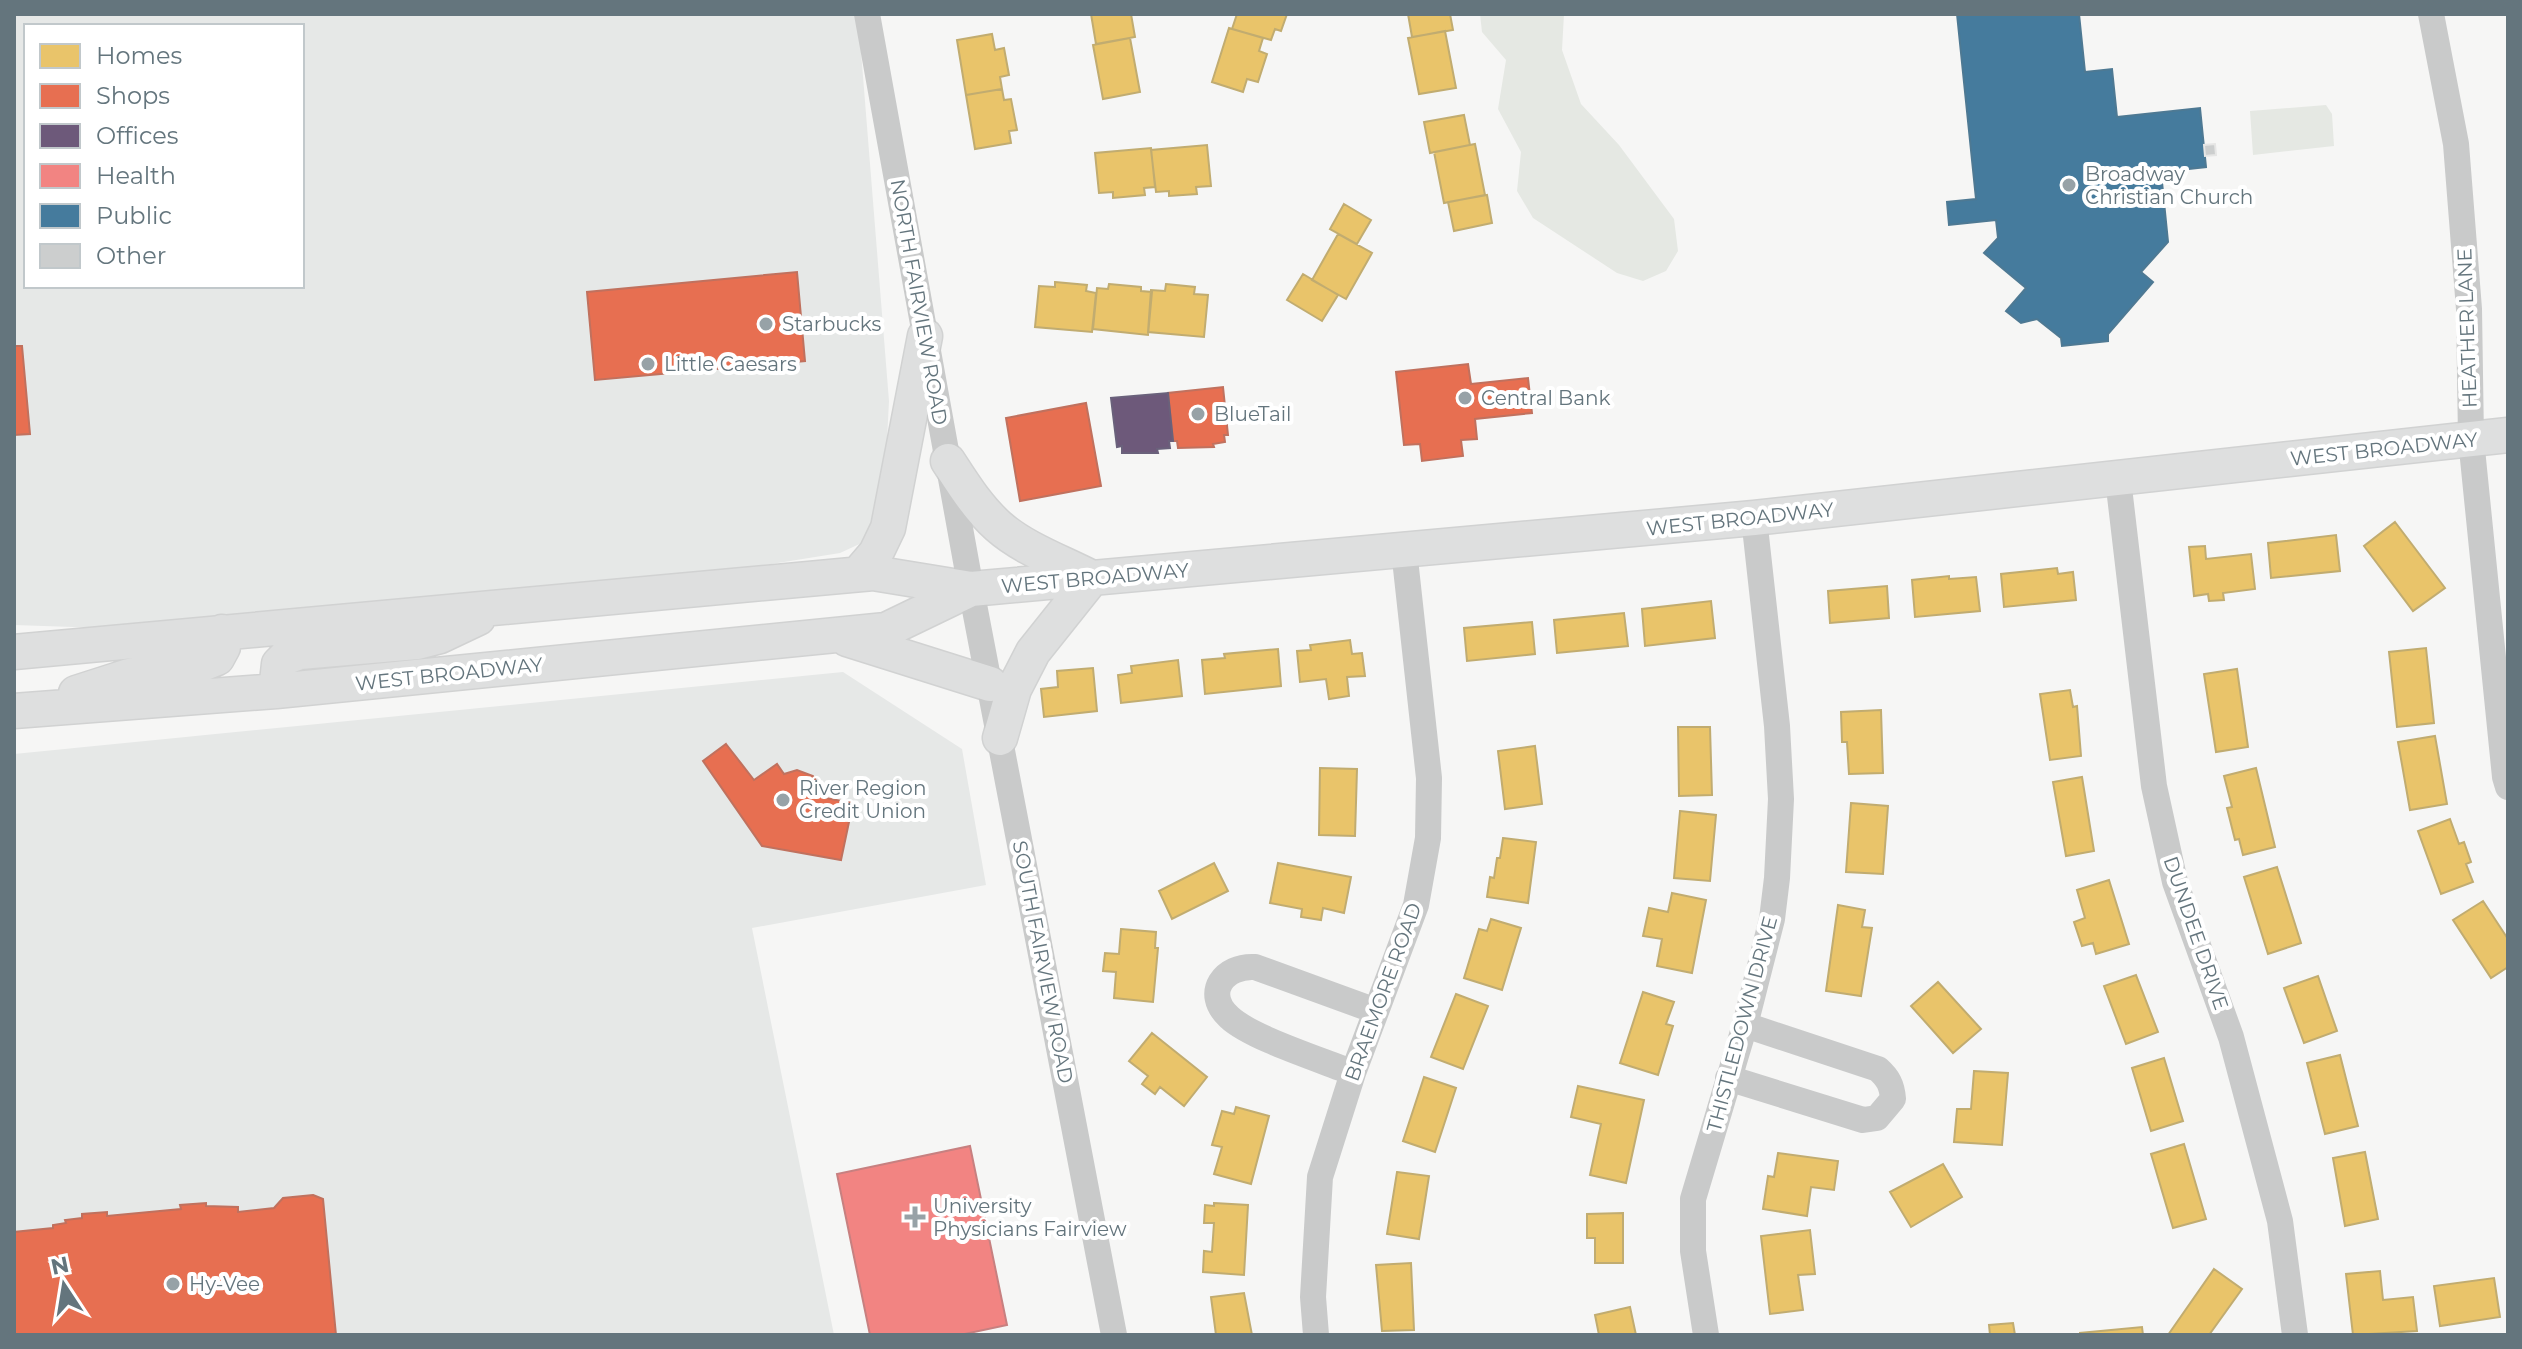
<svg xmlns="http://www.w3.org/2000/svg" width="2522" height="1349" viewBox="0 0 2522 1349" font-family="Montserrat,sans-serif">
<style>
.built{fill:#e6e8e7;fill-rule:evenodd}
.green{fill:#e5e8e3}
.homes{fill:#e9c46a;stroke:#c1ac70;stroke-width:2}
.shops{fill:#e76f51;stroke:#c0715e;stroke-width:2}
.offices{fill:#6d597a;stroke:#6a617b;stroke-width:2}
.health{fill:#f28482;stroke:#c78080;stroke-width:2}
.public{fill:#457b9d;stroke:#4e7993;stroke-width:2}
.building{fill:#cccece;stroke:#e6e6e5;stroke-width:2}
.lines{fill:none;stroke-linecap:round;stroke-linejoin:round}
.major-casing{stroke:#d1d2d2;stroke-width:37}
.minor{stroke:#c9caca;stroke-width:26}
.major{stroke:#dedfdf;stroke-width:34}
.poi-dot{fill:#97a2a7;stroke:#fff;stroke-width:3}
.labels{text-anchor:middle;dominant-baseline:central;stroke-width:8;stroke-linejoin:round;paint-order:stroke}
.poi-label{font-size:20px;fill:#64757d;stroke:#fff;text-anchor:start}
.street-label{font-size:20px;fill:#64757d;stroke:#fff}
</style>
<rect width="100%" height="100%" fill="#f6f6f5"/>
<path class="built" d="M 14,14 L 858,14 L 889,401 L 884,498 L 866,541 L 840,553 L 500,608 L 222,632 L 14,625 ZM 26,26 L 302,26 L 302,286 L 26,286 Z
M 843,672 L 962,749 L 986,885 L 752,928 L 834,1335 L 14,1335 L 14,754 Z"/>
<path class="green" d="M 1480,14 L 1564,14 L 1562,50 L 1581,104 L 1619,145 L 1674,219 L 1678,251 L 1666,271 L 1643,281 L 1617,273 L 1533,218 L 1517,191 L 1521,152 L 1498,109 L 1506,60 L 1482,32 Z
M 2326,105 L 2332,114 L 2334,146 L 2253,155 L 2250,111 Z"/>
<path class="homes" d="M 1091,14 L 1131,14 L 1135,37 L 1096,44 Z
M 1237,14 L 1287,14 L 1281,31 L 1275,29 L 1271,40 L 1232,29 Z
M 1408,14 L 1450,14 L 1453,30 L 1412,37 Z
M 1229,28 L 1263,38 L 1259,51 L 1267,54 L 1258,82 L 1247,79 L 1243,92 L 1212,82 Z
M 1445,31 L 1456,88 L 1419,94 L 1408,38 Z
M 992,34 L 995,50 L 1004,48 L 1009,75 L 1000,77 L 1002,89 L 966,95 L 957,40 Z
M 1130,38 L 1140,92 L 1103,99 L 1093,45 Z
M 1002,89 L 1004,100 L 1011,99 L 1017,130 L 1009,131 L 1011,143 L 975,149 L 966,95 Z
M 1464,115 L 1470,145 L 1430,153 L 1424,122 Z
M 1475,144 L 1485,195 L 1444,203 L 1434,152 Z
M 1207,145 L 1211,186 L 1196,187 L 1197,194 L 1169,196 L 1169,191 L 1156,192 L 1151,150 Z
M 1151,148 L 1155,187 L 1144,188 L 1145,195 L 1113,198 L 1113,192 L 1099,193 L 1095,153 Z
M 1487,195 L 1492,223 L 1454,231 L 1448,202 Z
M 1344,204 L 1371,220 L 1357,244 L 1330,229 Z
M 1338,234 L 1372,253 L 1346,299 L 1312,280 Z
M 1303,274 L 1338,295 L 1322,321 L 1287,300 Z
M 1055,282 L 1087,285 L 1086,291 L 1096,293 L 1092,332 L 1035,327 L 1039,286 L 1055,287 Z
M 1109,284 L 1141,287 L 1141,291 L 1152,292 L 1148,335 L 1093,329 L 1097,288 L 1108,289 Z
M 1166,284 L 1195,287 L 1194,294 L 1208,295 L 1204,337 L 1148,332 L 1151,290 L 1165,291 Z
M 2395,522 L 2445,588 L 2413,611 L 2364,546 Z
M 2336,535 L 2340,571 L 2271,578 L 2268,543 Z
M 2205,546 L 2206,559 L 2251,554 L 2255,589 L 2223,593 L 2224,600 L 2209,601 L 2208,594 L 2194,596 L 2189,547 Z
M 2057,568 L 2058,574 L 2073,572 L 2076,600 L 2004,607 L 2001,574 Z
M 1949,576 L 1949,579 L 1976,577 L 1980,611 L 1915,617 L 1912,580 Z
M 1887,586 L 1889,618 L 1830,623 L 1828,591 Z
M 1711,601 L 1715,638 L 1645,646 L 1642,609 Z
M 1624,613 L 1628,646 L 1557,653 L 1554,620 Z
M 1532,622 L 1535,654 L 1467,661 L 1464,628 Z
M 1350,640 L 1352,654 L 1362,653 L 1365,676 L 1347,677 L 1349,696 L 1329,699 L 1326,679 L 1300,682 L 1297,651 L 1311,650 L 1310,645 Z
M 2426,648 L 2434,723 L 2397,727 L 2389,652 Z
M 1278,649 L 1281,686 L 1205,694 L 1202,660 L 1225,658 L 1224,654 Z
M 1178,660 L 1182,696 L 1121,703 L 1118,675 L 1132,673 L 1131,666 Z
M 1093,668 L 1097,711 L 1044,717 L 1041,689 L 1058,687 L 1057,671 Z
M 2237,669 L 2248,747 L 2216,752 L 2204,674 Z
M 2070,690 L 2073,707 L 2077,706 L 2081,756 L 2050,760 L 2040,694 Z
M 1881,710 L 1883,773 L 1849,774 L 1847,742 L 1842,742 L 1841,712 Z
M 1678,727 L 1710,727 L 1712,795 L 1679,796 Z
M 2435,736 L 2447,804 L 2410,810 L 2398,742 Z
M 1535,746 L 1542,804 L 1505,809 L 1498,751 Z
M 1320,768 L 1357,769 L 1355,836 L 1319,835 Z
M 2256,768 L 2275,847 L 2243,855 L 2239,839 L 2235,840 L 2227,808 L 2232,807 L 2224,776 Z
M 2082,777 L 2094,851 L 2066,856 L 2053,782 Z
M 1851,803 L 1888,806 L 1883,874 L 1846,872 Z
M 1680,811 L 1716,815 L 1710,881 L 1674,878 Z
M 2450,819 L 2459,844 L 2464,842 L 2471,862 L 2466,864 L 2473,882 L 2441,894 L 2418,831 Z
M 1503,838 L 1536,842 L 1528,903 L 1487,897 L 1490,877 L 1494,878 L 1497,858 L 1500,858 Z
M 1214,863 L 1228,891 L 1172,919 L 1159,891 Z
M 1278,863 L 1351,877 L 1344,913 L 1323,908 L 1321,920 L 1301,917 L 1302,909 L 1270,903 Z
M 2277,867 L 2301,943 L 2268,954 L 2244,877 Z
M 2109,880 L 2129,944 L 2096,954 L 2093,943 L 2082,946 L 2074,922 L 2085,918 L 2077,890 Z
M 1672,893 L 1706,900 L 1692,973 L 1657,966 L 1662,939 L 1643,936 L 1649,908 L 1668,912 Z
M 2483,901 L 2508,939 L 2508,967 L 2491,978 L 2453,920 Z
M 1838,905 L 1865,910 L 1862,927 L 1872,928 L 1861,996 L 1826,991 Z
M 1491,919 L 1521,928 L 1502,990 L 1464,978 L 1479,929 L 1487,931 Z
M 1121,929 L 1156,932 L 1155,948 L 1158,948 L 1153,1002 L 1114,998 L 1116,972 L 1103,971 L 1105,953 L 1119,954 Z
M 2136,975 L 2158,1032 L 2126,1044 L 2104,986 Z
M 2318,976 L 2337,1031 L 2304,1043 L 2284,988 Z
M 1938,982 L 1981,1029 L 1953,1053 L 1911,1006 Z
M 1643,992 L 1674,1002 L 1666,1024 L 1673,1026 L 1658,1075 L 1620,1063 Z
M 1456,994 L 1488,1006 L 1463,1069 L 1431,1057 Z
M 1152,1033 L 1207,1077 L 1184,1106 L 1160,1087 L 1155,1094 L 1142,1084 L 1148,1076 L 1129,1061 Z
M 2340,1055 L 2358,1126 L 2325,1134 L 2307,1063 Z
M 2164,1058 L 2183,1121 L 2151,1131 L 2132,1068 Z
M 1974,1071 L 2008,1073 L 2002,1145 L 1954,1142 L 1957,1109 L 1971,1109 Z
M 1424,1077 L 1456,1088 L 1435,1152 L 1403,1141 Z
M 1578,1086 L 1644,1100 L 1626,1183 L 1590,1175 L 1601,1124 L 1571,1117 Z
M 1236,1107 L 1269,1116 L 1251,1184 L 1214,1174 L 1222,1147 L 1212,1145 L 1222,1111 L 1234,1114 Z
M 2184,1144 L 2206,1219 L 2173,1228 L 2151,1154 Z
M 2365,1152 L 2378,1219 L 2345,1226 L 2333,1158 Z
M 1778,1153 L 1838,1161 L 1834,1190 L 1811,1187 L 1807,1216 L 1763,1209 L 1768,1176 L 1774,1177 Z
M 1943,1164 L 1962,1197 L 1911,1227 L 1890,1192 Z
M 1397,1172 L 1429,1176 L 1419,1239 L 1387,1234 Z
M 1214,1203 L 1248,1205 L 1244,1275 L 1203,1272 L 1204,1251 L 1212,1252 L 1214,1223 L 1204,1223 L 1205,1205 L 1214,1206 Z
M 1623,1213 L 1623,1263 L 1595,1263 L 1595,1238 L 1587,1238 L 1587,1214 Z
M 1810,1230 L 1815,1274 L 1798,1275 L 1803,1310 L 1770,1314 L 1761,1236 Z
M 1411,1263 L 1414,1330 L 1382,1331 L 1376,1265 Z
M 2214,1269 L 2242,1289 L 2209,1335 L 2168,1335 Z
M 2380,1271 L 2383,1300 L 2413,1297 L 2417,1331 L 2353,1335 L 2346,1274 Z
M 2494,1278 L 2500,1317 L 2440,1326 L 2434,1286 Z
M 1244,1293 L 1252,1335 L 1216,1335 L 1211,1297 Z
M 1630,1307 L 1636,1335 L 1599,1335 L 1595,1315 Z
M 2013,1323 L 2015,1335 L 1990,1335 L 1989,1325 Z
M 2142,1327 L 2143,1335 L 2080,1335 L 2080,1333 Z"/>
<path class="shops" d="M 797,272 L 805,361 L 595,380 L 587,292 Z
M 14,346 L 22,346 L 30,434 L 14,435 Z
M 1468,364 L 1471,384 L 1528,378 L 1532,413 L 1475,419 L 1477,439 L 1461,440 L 1463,456 L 1422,461 L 1420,444 L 1404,445 L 1396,372 Z
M 1223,387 L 1228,435 L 1224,435 L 1225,442 L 1213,444 L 1214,447 L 1178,448 L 1177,441 L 1173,441 L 1168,393 Z
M 1086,403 L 1101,486 L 1020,501 L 1006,418 Z
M 726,744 L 754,780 L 777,764 L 784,774 L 797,770 L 813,776 L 820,787 L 820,797 L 853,803 L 841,860 L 762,846 L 703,761 Z
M 313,1195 L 323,1199 L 336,1335 L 14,1335 L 14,1232 L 53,1228 L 53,1225 L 66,1223 L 65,1220 L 82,1218 L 82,1214 L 107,1212 L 107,1216 L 181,1209 L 180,1205 L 206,1203 L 206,1206 L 238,1207 L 238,1212 L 274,1208 L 283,1198 Z"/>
<path class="offices" d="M 1168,393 L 1173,441 L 1169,441 L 1170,448 L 1157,449 L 1158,453 L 1122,453 L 1122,446 L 1117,447 L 1111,398 Z"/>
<path class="health" d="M 970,1146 L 1007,1325 L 960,1335 L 870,1335 L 837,1174 Z"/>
<path class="public" d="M 1957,14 L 2079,14 L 2085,72 L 2112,69 L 2117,117 L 2200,108 L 2206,167 L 2161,172 L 2168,242 L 2141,272 L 2153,282 L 2108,334 L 2108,341 L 2062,346 L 2061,338 L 2037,319 L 2021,323 L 2006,311 L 2026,288 L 1984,253 L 1998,238 L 1996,220 L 1949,225 L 1947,202 L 1976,199 Z"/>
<path class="building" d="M 2215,144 L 2216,155 L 2205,156 L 2204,145 Z"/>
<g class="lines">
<defs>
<path id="major" d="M 948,461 C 963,484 977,507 998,526 C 1024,549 1061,562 1092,578 L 1033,652 L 1014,689 L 1000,738
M 858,574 L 876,553 L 888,528 L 925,336
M 847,639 L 990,684
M 14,652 L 873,573 L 971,589 L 1754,518 L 2508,435
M 276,691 L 279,664 L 286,657 L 300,652 L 417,642 L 440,636 L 478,618
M 76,693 L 129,676 L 202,664 L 217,658 L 223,647 L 222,632
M 14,711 L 276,691 L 886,630 L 971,589"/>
</defs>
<use href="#major" class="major-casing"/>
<path class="minor" d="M 867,14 L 971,589 L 1114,1335
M 2431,14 L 2456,144 L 2469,309 L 2471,439 L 2505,777 L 2508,787
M 2118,479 L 2154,786 L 2175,882 L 2231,1037 L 2280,1221 L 2295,1335
M 1353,1073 C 1322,1060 1251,1038 1229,1017 C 1203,993 1224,965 1255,967 L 1376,1011
M 1728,1078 L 1863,1120 L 1877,1118 L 1893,1099 C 1892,1085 1888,1078 1878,1069 L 1745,1025
M 1316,1335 L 1313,1297 L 1320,1177 L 1353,1073 L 1416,905 L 1428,838 L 1429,778 L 1404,550
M 1706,1335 L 1693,1251 L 1693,1199 L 1745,1025 L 1772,919 L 1777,878 L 1781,799 L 1777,726 L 1754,518"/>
<use href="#major" class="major"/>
</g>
<g class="poi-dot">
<circle cx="2069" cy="185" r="8"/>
<circle cx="766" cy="324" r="8"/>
<circle cx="648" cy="364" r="8"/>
<circle cx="1465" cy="398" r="8"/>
<circle cx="1198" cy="414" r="8"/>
<circle cx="783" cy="800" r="8"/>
<path d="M911 1205h8v8h8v8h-8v8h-8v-8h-8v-8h8z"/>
<circle cx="173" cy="1284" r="8"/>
</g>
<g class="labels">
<g class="poi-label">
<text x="2085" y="174">Broadway<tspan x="2085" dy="23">Christian Church</tspan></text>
<text x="782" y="324">Starbucks</text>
<text x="664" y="364">Little Caesars</text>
<text x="1481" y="398">Central Bank</text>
<text x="1214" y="414">BlueTail</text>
<text x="799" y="788">River Region<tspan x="799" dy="23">Credit Union</tspan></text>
<text x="933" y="1206">University<tspan x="933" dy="23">Physicians Fairview</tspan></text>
<text x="189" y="1284">Hy-Vee</text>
</g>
<g class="street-label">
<text transform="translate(919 302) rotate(80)">NORTH FAIRVIEW ROAD</text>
<text transform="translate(2467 328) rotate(-92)">HEATHER LANE</text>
<text transform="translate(2384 449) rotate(-6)">WEST BROADWAY</text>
<text transform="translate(1740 519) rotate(-6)">WEST BROADWAY</text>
<text transform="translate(1095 578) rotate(-5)">WEST BROADWAY</text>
<text transform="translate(449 674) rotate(-6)">WEST BROADWAY</text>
<text transform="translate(2196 933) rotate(71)">DUNDEE DRIVE</text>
<text transform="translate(1043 962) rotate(79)">SOUTH FAIRVIEW ROAD</text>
<text transform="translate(1383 992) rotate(-70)">BRAEMORE ROAD</text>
<text transform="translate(1742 1024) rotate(-75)">THISTLEDOWN DRIVE</text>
</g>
</g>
<rect width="2522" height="1349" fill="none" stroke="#64757d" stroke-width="32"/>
<rect x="24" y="24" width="280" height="264" fill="#ffffff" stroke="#c1c8cb" stroke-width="2"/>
<rect x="40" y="44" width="40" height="24" fill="#e9c46a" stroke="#c1c8cb" stroke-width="2"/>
<text x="96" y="64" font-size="24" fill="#64757d">Homes</text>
<rect x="40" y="84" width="40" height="24" fill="#e76f51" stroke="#c1c8cb" stroke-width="2"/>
<text x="96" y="104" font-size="24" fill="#64757d">Shops</text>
<rect x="40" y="124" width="40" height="24" fill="#6d597a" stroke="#c1c8cb" stroke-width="2"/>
<text x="96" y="144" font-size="24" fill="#64757d">Offices</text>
<rect x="40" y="164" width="40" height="24" fill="#f28482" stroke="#c1c8cb" stroke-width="2"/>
<text x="96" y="184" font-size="24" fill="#64757d">Health</text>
<rect x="40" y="204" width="40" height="24" fill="#457b9d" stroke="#c1c8cb" stroke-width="2"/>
<text x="96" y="224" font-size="24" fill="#64757d">Public</text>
<rect x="40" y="244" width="40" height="24" fill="#cccece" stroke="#c1c8cb" stroke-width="2"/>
<text x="96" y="264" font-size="24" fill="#64757d">Other</text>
<g transform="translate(64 1285) rotate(348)" stroke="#ffffff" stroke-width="6" paint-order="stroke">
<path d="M0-6L14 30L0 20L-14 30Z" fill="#64757d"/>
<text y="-12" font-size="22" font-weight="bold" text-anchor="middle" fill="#64757d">N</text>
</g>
</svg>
